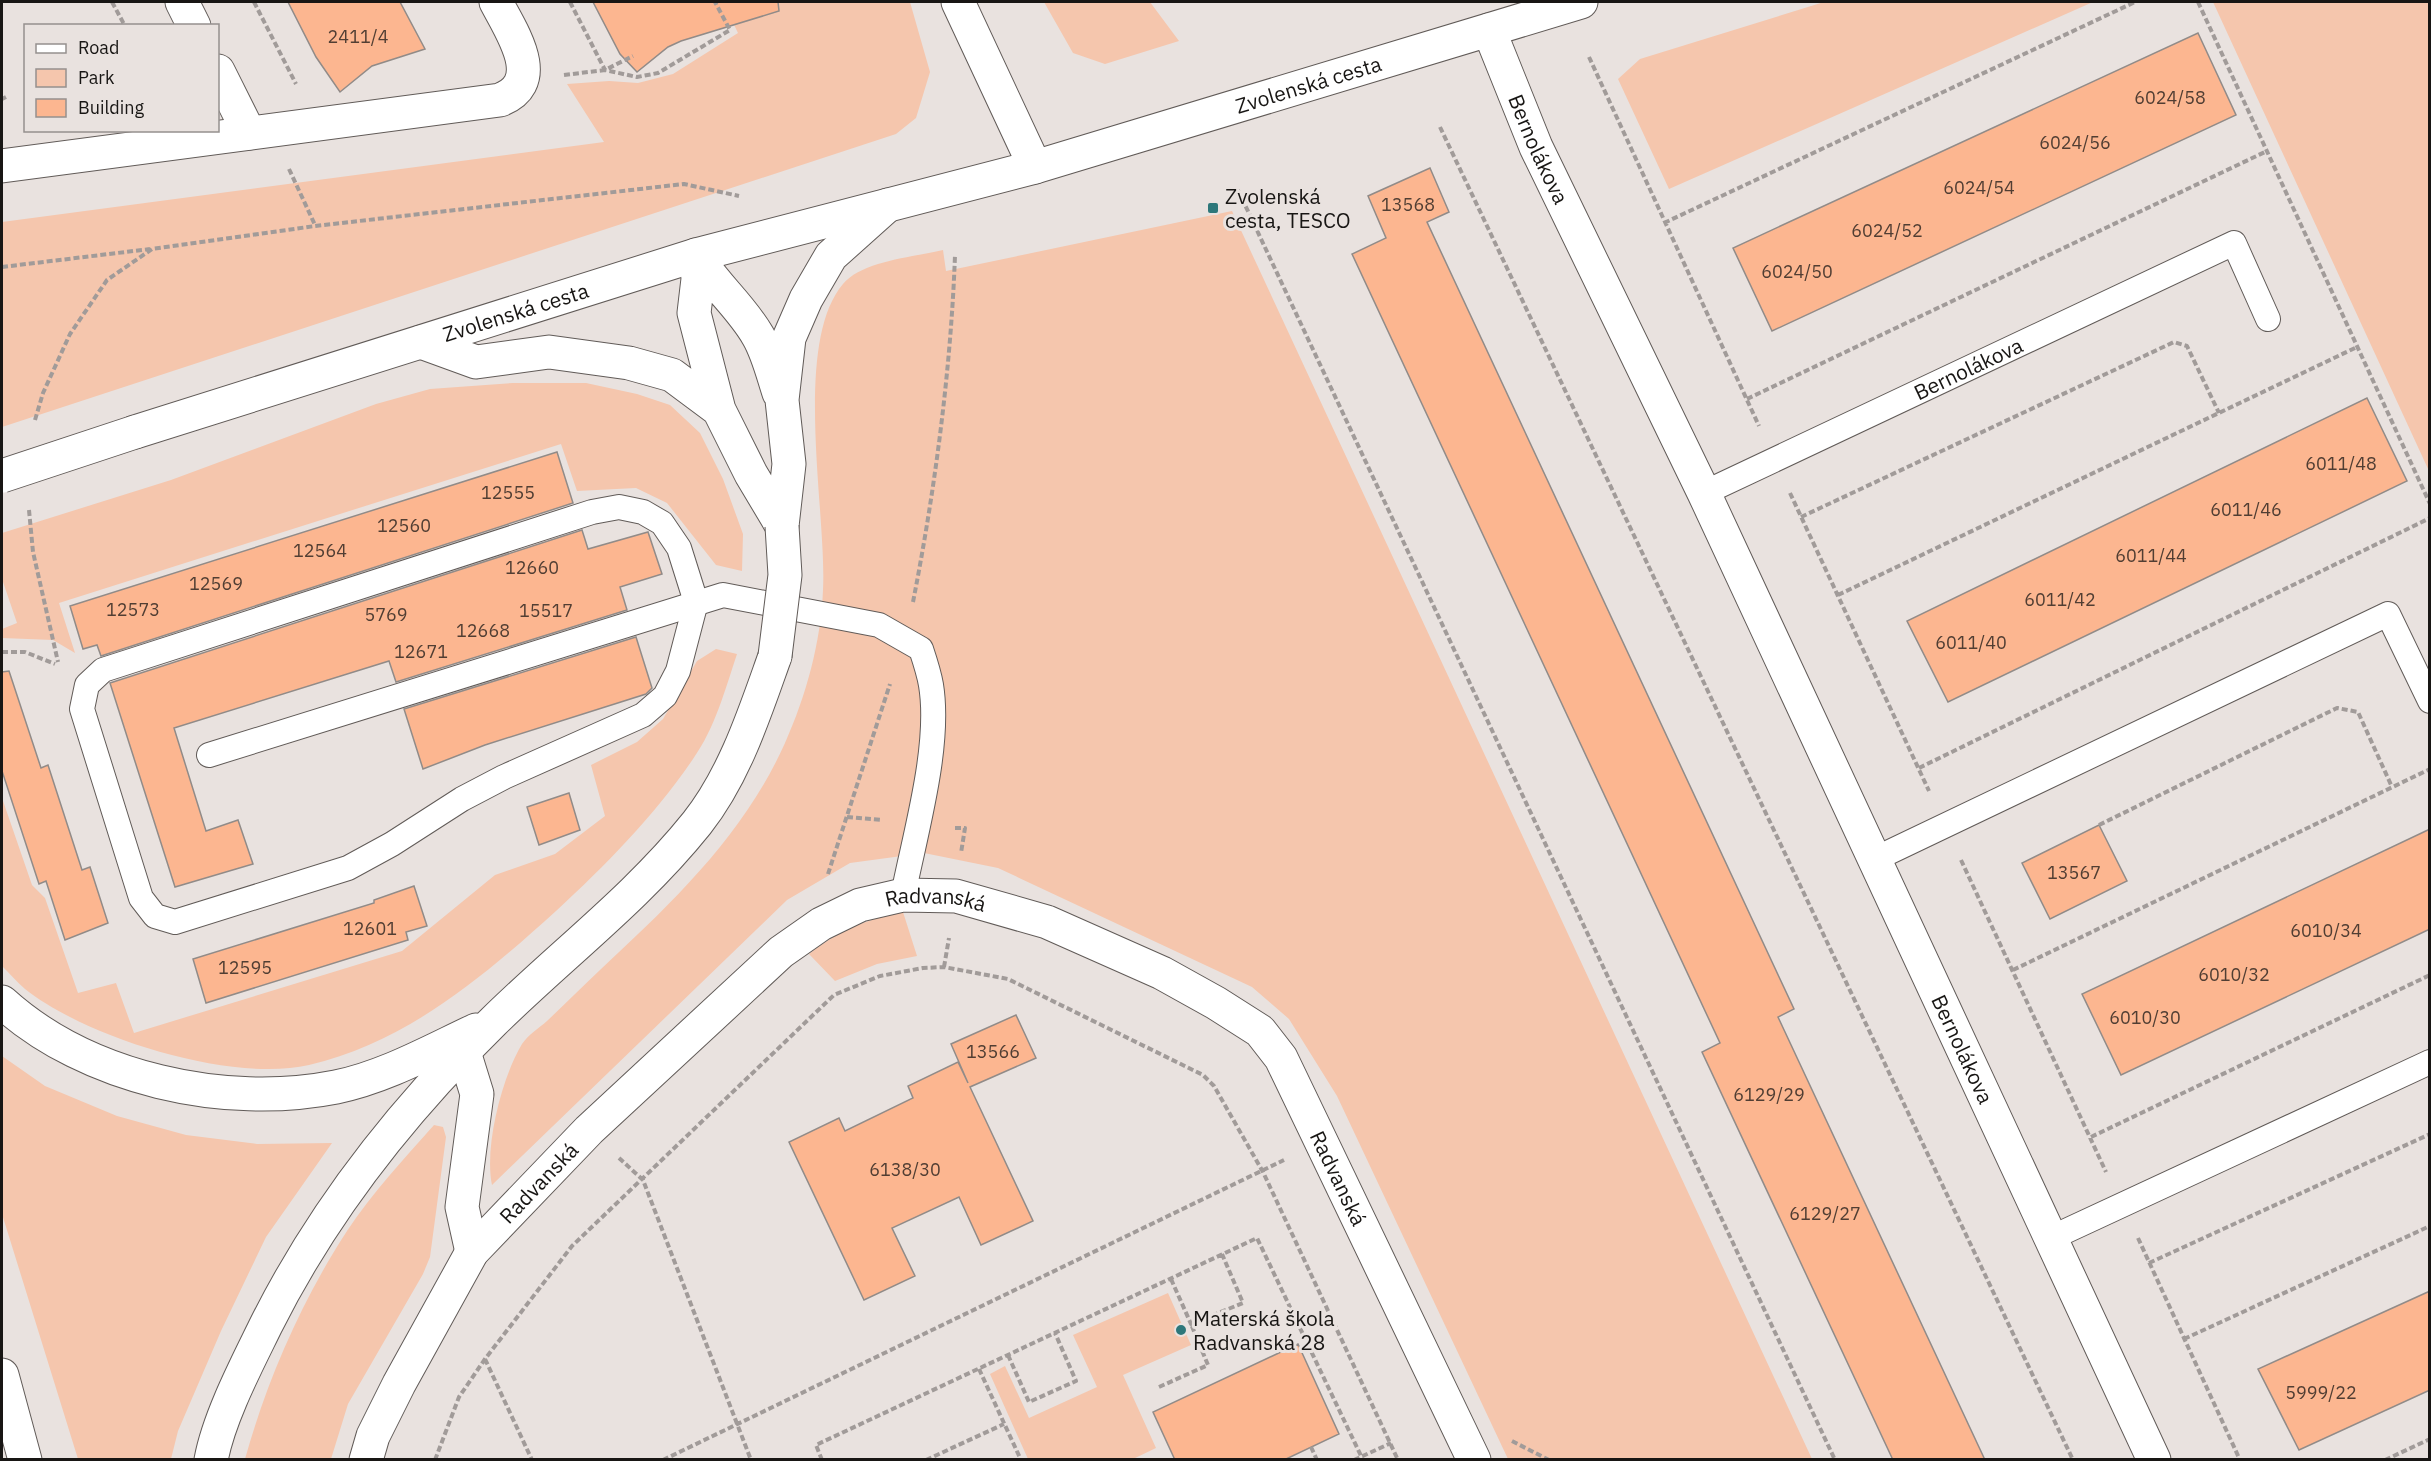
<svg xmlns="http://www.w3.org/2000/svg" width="2431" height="1461" viewBox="0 0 2431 1461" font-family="'IBM Plex Sans',sans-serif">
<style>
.green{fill:#f5c6ad}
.building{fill:#fcb690;stroke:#918b88;stroke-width:1.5}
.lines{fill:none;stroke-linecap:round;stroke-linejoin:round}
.lane-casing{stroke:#615b58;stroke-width:26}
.street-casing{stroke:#615b58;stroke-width:35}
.secondary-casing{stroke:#615b58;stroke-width:35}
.highway-casing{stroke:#615b58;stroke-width:35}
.path{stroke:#a19b99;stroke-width:4;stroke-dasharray:6 3;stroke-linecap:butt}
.lane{stroke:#fff;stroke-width:24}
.street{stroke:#fff;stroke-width:33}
.secondary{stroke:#fff;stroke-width:33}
.highway{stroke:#fff;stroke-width:33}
.secondary-bridge-casing{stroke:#615b58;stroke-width:35;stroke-linecap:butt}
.highway-bridge-casing{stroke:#615b58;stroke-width:35;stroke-linecap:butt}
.secondary-bridge{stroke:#fff;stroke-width:33}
.highway-bridge{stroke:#fff;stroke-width:33}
.poi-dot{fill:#2d777a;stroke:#e9e2df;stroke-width:2}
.labels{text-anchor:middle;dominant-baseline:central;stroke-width:6;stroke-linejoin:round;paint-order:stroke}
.number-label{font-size:18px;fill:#513e33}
.street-label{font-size:21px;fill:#181614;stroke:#e9e2df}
.poi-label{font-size:21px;fill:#181614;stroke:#e9e2df;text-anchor:start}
</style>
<rect width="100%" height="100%" fill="#e9e2df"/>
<path class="green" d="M 723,2 L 910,2 L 930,72 L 916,118 L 896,134 L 2,427 L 2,222 L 604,142 L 567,84 L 609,81 L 638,83 L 673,74 L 738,33 Z
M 1044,2 L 1150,2 L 1179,41 L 1105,64 L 1073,53 Z
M 1824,2 L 2093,2 L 1669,189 L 1618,79 L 1640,59 Z
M 2213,2 L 2429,2 L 2429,471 Z
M 1232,211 L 1812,1459 L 1508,1459 L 1337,1096 L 1289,1019 L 1252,987 L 998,868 L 924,853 L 850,863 L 787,900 L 492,1185 C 484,1147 502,1077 522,1044 C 528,1035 539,1028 547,1021 C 565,1004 582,987 600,970 C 672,903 744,835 785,743 C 806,696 821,642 823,590 C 827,514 792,344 843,284 C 862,261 914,257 943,250 L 946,271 Z
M 513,383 L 586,383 L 637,394 L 670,405 L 700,433 L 723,479 L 743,534 L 742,571 L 716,565 L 667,503 L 636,488 L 577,491 L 561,444 L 59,603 L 75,653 L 53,640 L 2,638 L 2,629 L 17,623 L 2,579 L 2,533 L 171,480 L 376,404 L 430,389 Z
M 716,649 L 737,654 C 725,690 715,728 693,759 C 655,815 606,865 556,911 C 483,977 407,1042 309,1065 C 231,1083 87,1038 25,989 C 17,982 9,973 2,966 L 2,798 L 32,885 L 45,898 L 78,993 L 116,983 L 134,1033 L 402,951 L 495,875 L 555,854 L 605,816 L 591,765 L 637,742 L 663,719 L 697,661 Z
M 903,912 L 917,956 L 877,964 L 835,981 L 809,954 C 838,931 867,919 903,912 Z
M 2,1056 L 45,1086 L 117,1116 L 186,1135 L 257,1144 L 332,1143 L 266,1237 L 221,1331 L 178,1431 L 171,1459 L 78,1459 L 2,1214 Z
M 434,1125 L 443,1127 L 446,1137 L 430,1257 L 423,1274 L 348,1404 L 331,1459 L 245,1459 C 267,1380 302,1300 347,1231 C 372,1193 404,1159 434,1125 Z
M 1168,1293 L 1191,1345 L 1123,1375 L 1156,1448 L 1133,1459 L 1028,1459 L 990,1374 L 1005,1366 L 1029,1418 L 1097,1387 L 1073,1335 Z"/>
<path class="building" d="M 288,2 L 400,2 L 425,49 L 372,66 L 340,92 L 316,57 Z
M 593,2 L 778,2 L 779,11 L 681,41 L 668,47 L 637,72 L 620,54 Z
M 2198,33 L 2236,115 L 1772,331 L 1733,248 Z
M 1430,168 L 1449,212 L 1427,222 L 1794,1009 L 1778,1017 L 1985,1460 L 1893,1460 L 1702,1052 L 1720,1043 L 1352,254 L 1386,238 L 1368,196 Z
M 2367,398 L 2407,481 L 1948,702 L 1907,621 Z
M 557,452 L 573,503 L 101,656 L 97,645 L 83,649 L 70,606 Z
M 582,530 L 588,549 L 648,532 L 662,574 L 620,587 L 627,610 L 396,682 L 389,661 L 174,728 L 206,831 L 238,820 L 253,864 L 175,887 L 110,683 Z
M 636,637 L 652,688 L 646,694 L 485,745 L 423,769 L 404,709 Z
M 9,671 L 41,768 L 48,765 L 82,870 L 90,867 L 108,923 L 65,940 L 46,881 L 39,884 L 2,771 L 2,672 Z
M 569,793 L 580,830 L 539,845 L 527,807 Z
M 2099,825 L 2127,881 L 2050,919 L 2022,863 Z
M 2430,829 L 2430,929 L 2121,1075 L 2082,994 Z
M 414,886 L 427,926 L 406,932 L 408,940 L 206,1003 L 193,959 L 374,903 L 374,900 Z
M 1016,1015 L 1036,1058 L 970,1087 L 1033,1221 L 981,1245 L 959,1197 L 892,1228 L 915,1276 L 864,1300 L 789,1142 L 839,1118 L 845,1131 L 913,1098 L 908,1086 L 958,1062 L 968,1083 L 951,1044 Z
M 2430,1291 L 2430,1390 L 2299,1450 L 2258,1369 Z
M 1298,1344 L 1339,1434 L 1284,1460 L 1175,1460 L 1153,1412 Z"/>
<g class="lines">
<defs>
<g id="lane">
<path id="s1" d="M 1704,493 L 2234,243 L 2268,319"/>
<path d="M 619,507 L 643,512 L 662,523 L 679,548 L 696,602 L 678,671 L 665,696 L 643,715 L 504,777 L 462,799 L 392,844 L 348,868 L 175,922 L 155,916 L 141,898 L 82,709 L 87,685 L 103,670 L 592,512 Z"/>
<path d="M 209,755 L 723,595 L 879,625 L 921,649 C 925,661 929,673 931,685 C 941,746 915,834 903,895"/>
<path d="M 1875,859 L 2388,614 L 2430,701"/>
<path d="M 2051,1238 L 2430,1062"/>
</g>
<g id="street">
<path d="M 182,2 L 194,26"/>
<path d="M 958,2 L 1035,167"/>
<path id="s2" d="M 1489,30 L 1536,147 L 1704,493 L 2154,1460"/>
<path d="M 218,71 L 249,133"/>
<path d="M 2,166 L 500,100 C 547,82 511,31 496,2"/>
<path d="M 464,1052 L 477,1094 L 462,1207 L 472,1252"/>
<path id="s3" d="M 366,1460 L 373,1436 L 399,1384 L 472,1252 L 589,1130 L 781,952 L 821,924 L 860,905 L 903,895 L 956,896 L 1047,922 L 1162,973 L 1216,1003 L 1260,1031 L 1281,1058 L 1474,1460"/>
</g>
<g id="secondary">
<path id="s4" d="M 135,432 L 696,255 L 1035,167 L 1581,2"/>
</g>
<path id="highway" d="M 696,255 L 698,279 L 694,313 L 719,410 L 751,474 L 782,526
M 696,255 C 714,285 741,306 758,336 C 768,353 773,375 779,393
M 421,342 L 476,362 L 549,352 L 629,363 L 672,375 L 719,410
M 782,526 L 789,464 L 782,400 L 789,338 L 806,299 L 831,256 L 888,205
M 2,1002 C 87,1079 225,1109 336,1087 C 385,1077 431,1051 476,1030
M 2,1375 L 25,1460
M 211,1460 C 219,1417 247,1364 266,1325 C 323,1211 402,1111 493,1022 C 561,955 637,898 697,823 C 735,775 755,712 775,656"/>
</defs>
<use href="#lane" class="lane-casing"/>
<use href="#street" class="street-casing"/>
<use href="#secondary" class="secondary-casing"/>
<use href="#highway" class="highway-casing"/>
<path class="path" d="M 112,2 L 125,26
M 254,2 L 296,84
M 570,2 L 605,70 L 637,77 L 658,73 L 730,30 L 715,2
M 2198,2 L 2430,504
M 1589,57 L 1759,426
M 564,75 L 605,70 L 633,56
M 2,99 L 6,97
M 1440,127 L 2073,1460
M 289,169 L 315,225
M 1238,190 L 1835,1460
M 1664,223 L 2135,2
M 2,267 L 150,249
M 1747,399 L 2267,151
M 35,420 L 43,393 L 70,334 L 107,280 L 152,249 L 315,226 L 684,184 L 739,196
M 1790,493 L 1929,791
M 29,510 L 33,552 L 58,662
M 1801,517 L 2174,342 L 2187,346 L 2219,413
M 1838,595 L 2357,347
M 913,602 C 935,490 951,368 955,255
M 2,652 L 25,652 L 55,664
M 1919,768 L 2430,518
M 847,817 L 882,820
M 2099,825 L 2337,708 L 2358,712 L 2392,787
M 955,828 L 965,828 L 961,853
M 1961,860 L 2106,1172
M 828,874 L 890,684
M 944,967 L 949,938
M 2013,970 L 2430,769
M 2091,1137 L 2430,975
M 619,1158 L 643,1180 L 751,1460
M 2138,1238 L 2240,1460
M 2149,1263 L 2430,1134
M 1171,1279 L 1191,1324 L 1243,1303 L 1222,1254
M 2184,1339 L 2430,1226
M 1008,1355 L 1029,1402 L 1076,1381 L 1055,1333
M 485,1359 L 532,1460
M 979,1369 L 1021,1460
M 1159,1387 L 1208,1365 L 1191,1324
M 1512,1441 L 1549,1460
M 1311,1447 L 1317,1460
M 435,1460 L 459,1397 L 485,1359 L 572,1246 L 834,995 L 880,976 L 923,968 L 944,967 L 1008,979 L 1203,1075 L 1214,1086 L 1263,1172 L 1398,1460
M 663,1460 L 1284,1160
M 822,1460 L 816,1445 L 1257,1238 L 1363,1460
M 926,1460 L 1004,1424
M 1354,1460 L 1391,1443
M 2385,1460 L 2430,1439"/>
<use href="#lane" class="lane"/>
<use href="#street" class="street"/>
<use href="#secondary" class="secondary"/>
<use href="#highway" class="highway"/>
<defs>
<path id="secondary-bridge" d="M 2,476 L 135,432"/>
<path id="highway-bridge" d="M 775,656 L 785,575 L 782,526"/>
</defs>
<use href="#secondary-bridge" class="secondary-bridge-casing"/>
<use href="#highway-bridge" class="highway-bridge-casing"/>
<use href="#secondary-bridge" class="secondary-bridge"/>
<use href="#highway-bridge" class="highway-bridge"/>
</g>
<g class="poi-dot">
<rect x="1207" y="202" width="12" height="12" rx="3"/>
<circle cx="1181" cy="1330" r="6"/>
</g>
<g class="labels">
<g class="number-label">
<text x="358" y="36">2411/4</text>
<text x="2170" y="97">6024/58</text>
<text x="2075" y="142">6024/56</text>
<text x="1979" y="187">6024/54</text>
<text x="1408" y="204">13568</text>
<text x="1887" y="230">6024/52</text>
<text x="1797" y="271">6024/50</text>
<text x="2341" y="463">6011/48</text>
<text x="508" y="492">12555</text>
<text x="2246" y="509">6011/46</text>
<text x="404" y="525">12560</text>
<text x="320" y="550">12564</text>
<text x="2151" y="555">6011/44</text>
<text x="532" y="567">12660</text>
<text x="216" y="583">12569</text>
<text x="2060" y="599">6011/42</text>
<text x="133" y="609">12573</text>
<text x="546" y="610">15517</text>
<text x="386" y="614">5769</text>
<text x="483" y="630">12668</text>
<text x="1971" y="642">6011/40</text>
<text x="421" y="651">12671</text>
<text x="2074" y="872">13567</text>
<text x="370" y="928">12601</text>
<text x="2326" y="930">6010/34</text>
<text x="245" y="967">12595</text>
<text x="2234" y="974">6010/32</text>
<text x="2145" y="1017">6010/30</text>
<text x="993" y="1051">13566</text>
<text x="1769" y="1094">6129/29</text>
<text x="905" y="1169">6138/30</text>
<text x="1825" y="1213">6129/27</text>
<text x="2321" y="1392">5999/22</text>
</g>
<g class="street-label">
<text stroke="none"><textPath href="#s4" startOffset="1224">Zvolenská cesta</textPath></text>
<text stroke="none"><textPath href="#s2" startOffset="129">Bernolákova</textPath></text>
<text stroke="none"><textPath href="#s4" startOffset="399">Zvolenská cesta</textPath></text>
<text stroke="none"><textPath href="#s1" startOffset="292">Bernolákova</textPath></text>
<text stroke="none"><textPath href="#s3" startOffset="834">Radvanská</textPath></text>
<text stroke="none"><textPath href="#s2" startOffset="1124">Bernolákova</textPath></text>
<text stroke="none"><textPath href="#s3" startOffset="1356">Radvanská</textPath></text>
<text stroke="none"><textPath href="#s3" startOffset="330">Radvanská</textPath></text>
</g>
<g class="poi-label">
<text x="1225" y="196">Zvolenská<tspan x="1225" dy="24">cesta, TESCO</tspan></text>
<text x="1193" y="1318">Materská škola<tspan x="1193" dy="24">Radvanská 28</tspan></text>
</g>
</g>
<rect width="2431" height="1461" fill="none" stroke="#181614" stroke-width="6"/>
<rect x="24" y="24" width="195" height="108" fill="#e9e2df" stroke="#95908e" stroke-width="1.5"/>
<rect x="36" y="44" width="30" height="9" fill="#ffffff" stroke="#95908e" stroke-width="1.5"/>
<text x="78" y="54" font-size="18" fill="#181614">Road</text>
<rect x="36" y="69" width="30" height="18" fill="#f5c6ad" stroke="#95908e" stroke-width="1.5"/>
<text x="78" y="84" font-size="18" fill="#181614">Park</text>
<rect x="36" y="99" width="30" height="18" fill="#fcb690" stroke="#95908e" stroke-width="1.5"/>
<text x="78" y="114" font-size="18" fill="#181614">Building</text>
</svg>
